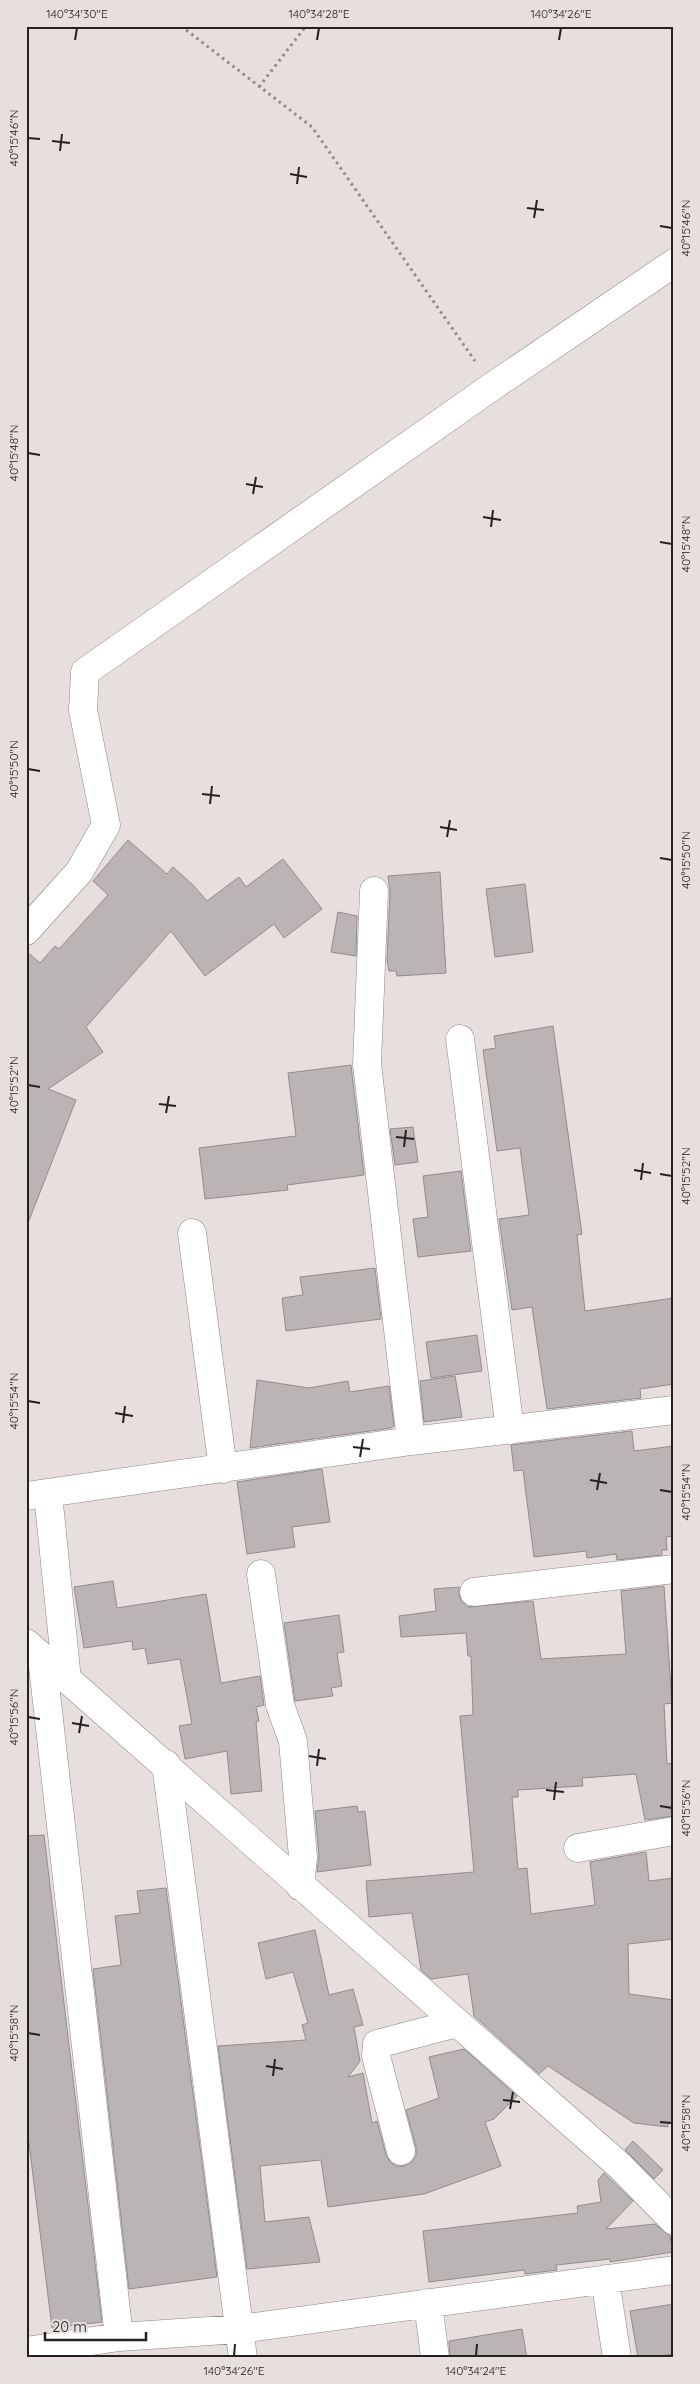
<svg xmlns="http://www.w3.org/2000/svg" width="700" height="2384" viewBox="0 0 700 2384" font-family="Quicksand,sans-serif">
<style>
.building{fill:#bbb4b4;stroke:#938c8c}
.lines{fill:none;stroke-linecap:round;stroke-linejoin:round}
.street-casing{stroke:#8c8685;stroke-width:29}
.path{stroke:#8f8a8a;stroke-width:3;stroke-dasharray:2.5 4;stroke-linecap:butt}
.street{stroke:#fff;stroke-width:28}
.ticks{fill:none;stroke:#242121;stroke-width:2}
.neatline{fill:none;stroke:#242121;stroke-width:2}
.ticks-label{font-size:12px;text-anchor:middle;fill:#242121}
</style>
<rect width="100%" height="100%" fill="#e6dfde"/>
<path class="building" d="M 128,840 L 167,874 L 173,867 L 193,885 L 207,901 L 239,877 L 246,887 L 283,859 L 322,909 L 284,938 L 274,924 L 205,976 L 171,931 L 86,1027 L 103,1052 L 48,1089 L 76,1100 L 28,1223 L 26,1223 L 26,951 L 40,963 L 55,946 L 59,949 L 108,895 L 93,881 Z
M 440,872 L 446,973 L 397,976 L 396,971 L 389,971 L 387,960 L 390,892 L 388,876 Z
M 525,884 L 533,952 L 495,957 L 486,889 Z
M 338,912 L 357,916 L 356,956 L 331,952 Z
M 553,1026 L 582,1234 L 577,1235 L 585,1311 L 674,1298 L 674,1384 L 640,1389 L 641,1398 L 547,1409 L 532,1307 L 512,1310 L 499,1219 L 529,1215 L 520,1148 L 497,1151 L 483,1050 L 496,1048 L 494,1036 Z
M 351,1065 L 364,1175 L 287,1185 L 288,1190 L 205,1199 L 199,1148 L 296,1136 L 288,1073 Z
M 413,1127 L 418,1162 L 395,1165 L 390,1129 Z
M 461,1171 L 471,1251 L 418,1257 L 413,1219 L 428,1217 L 423,1176 Z
M 375,1268 L 381,1319 L 286,1331 L 282,1298 L 303,1295 L 300,1277 Z
M 477,1335 L 482,1371 L 431,1378 L 426,1342 Z
M 455,1376 L 462,1417 L 424,1422 L 420,1381 Z
M 257,1380 L 309,1388 L 348,1381 L 350,1392 L 389,1386 L 394,1426 L 391,1428 L 250,1448 Z
M 632,1431 L 634,1451 L 674,1446 L 674,1536 L 666,1537 L 667,1550 L 662,1550 L 662,1555 L 617,1560 L 616,1554 L 587,1558 L 586,1551 L 534,1557 L 523,1470 L 514,1471 L 511,1445 Z
M 322,1469 L 330,1522 L 292,1527 L 295,1547 L 247,1554 L 237,1482 Z
M 113,1581 L 117,1608 L 206,1594 L 221,1683 L 260,1676 L 264,1705 L 256,1707 L 259,1721 L 256,1722 L 262,1791 L 231,1794 L 227,1751 L 185,1759 L 179,1726 L 192,1724 L 180,1659 L 148,1664 L 145,1648 L 133,1650 L 132,1641 L 84,1648 L 74,1587 Z
M 664,1586 L 672,1703 L 664,1704 L 667,1764 L 674,1763 L 674,1816 L 645,1820 L 636,1774 L 582,1778 L 583,1786 L 518,1790 L 518,1797 L 512,1797 L 518,1869 L 527,1868 L 531,1914 L 595,1905 L 590,1862 L 646,1852 L 649,1881 L 674,1878 L 674,1939 L 628,1944 L 629,1994 L 674,2000 L 674,2124 L 668,2123 L 668,2127 L 634,2123 L 548,2066 L 539,2074 L 474,2016 L 468,1974 L 431,1979 L 421,1970 L 412,1913 L 369,1917 L 366,1881 L 474,1872 L 460,1716 L 473,1715 L 471,1656 L 468,1656 L 466,1633 L 401,1637 L 399,1616 L 436,1611 L 434,1589 L 459,1587 L 459,1594 L 461,1601 L 468,1607 L 533,1601 L 541,1659 L 626,1654 L 621,1591 Z
M 339,1615 L 344,1652 L 337,1653 L 342,1686 L 331,1688 L 333,1696 L 295,1701 L 284,1623 Z
M 357,1806 L 358,1812 L 365,1811 L 371,1865 L 317,1872 L 319,1856 L 315,1811 Z
M 44,1835 L 102,2322 L 52,2328 L 26,2119 L 26,1836 Z
M 166,1888 L 217,2277 L 129,2289 L 93,1969 L 121,1965 L 115,1916 L 140,1913 L 137,1891 Z
M 315,1930 L 329,1995 L 353,1989 L 363,2025 L 354,2027 L 360,2061 L 348,2077 L 363,2073 L 372,2123 L 377,2121 L 386,2155 L 390,2162 L 396,2166 L 404,2166 L 412,2162 L 416,2156 L 416,2147 L 406,2110 L 439,2098 L 429,2057 L 464,2049 L 517,2096 L 494,2119 L 485,2122 L 501,2166 L 424,2194 L 328,2207 L 321,2160 L 260,2166 L 265,2222 L 309,2217 L 320,2262 L 247,2269 L 218,2046 L 306,2040 L 302,2025 L 308,2023 L 293,1972 L 266,1979 L 258,1943 Z
M 633,2141 L 663,2170 L 654,2179 L 625,2150 Z
M 604,2173 L 633,2201 L 606,2229 L 655,2224 L 670,2236 L 673,2252 L 610,2262 L 610,2259 L 556,2265 L 557,2270 L 525,2274 L 524,2270 L 429,2282 L 423,2231 L 578,2213 L 577,2206 L 601,2202 L 598,2180 Z
M 674,2304 L 674,2354 L 638,2358 L 630,2311 Z
M 522,2329 L 527,2358 L 450,2358 L 449,2341 Z"/>
<g class="lines">
<defs>
<path id="street" d="M 374,891 L 367,1064 L 411,1441
M 26,931 L 79,872 L 106,825 L 83,710 L 85,672 L 493,386 L 674,263
M 460,1039 L 510,1430
M 192,1233 L 223,1469
M 48,1494 L 67,1680
M 26,1496 L 411,1441 L 674,1410
M 261,1574 L 280,1705 L 293,1741 L 303,1857 L 300,1886
M 474,1592 L 674,1569
M 26,1643 L 620,2166 L 674,2221
M 42,1658 L 119,2337
M 166,1764 L 243,2358
M 578,1848 L 674,1831
M 401,2151 L 376,2056 L 377,2044 L 457,2023
M 605,2279 L 617,2358
M 428,2303 L 435,2358
M 26,2351 L 119,2337 L 240,2329 L 674,2270"/>
</defs>
<use href="#street" class="street-casing"/>
<path class="path" d="M 181,26 L 312,127 L 475,361
M 259,87 L 306,26"/>
<use href="#street" class="street"/>
</g>
<path class="ticks" d="M 75,40 L 77,28M 317,40 L 319,28M 559,40 L 561,28M 28,138 L 40,139M 52,141 L 70,143M 60,151 L 62,134M 290,174 L 307,177M 297,184 L 299,167M 527,208 L 544,210M 534,218 L 537,200M 660,226 L 672,228M 28,453 L 40,455M 246,484 L 263,487M 253,494 L 256,477M 483,517 L 501,520M 491,527 L 493,510M 660,542 L 672,544M 28,769 L 40,771M 202,794 L 220,796M 210,804 L 212,786M 440,827 L 457,830M 447,837 L 450,820M 660,858 L 672,860M 28,1085 L 40,1087M 159,1104 L 176,1106M 166,1113 L 169,1096M 396,1137 L 414,1139M 404,1147 L 406,1130M 634,1170 L 651,1173M 660,1174 L 672,1176M 641,1180 L 643,1163M 28,1401 L 40,1403M 115,1413 L 133,1416M 123,1423 L 125,1406M 353,1447 L 370,1449M 360,1457 L 363,1439M 590,1480 L 607,1483M 597,1490 L 600,1473M 660,1490 L 672,1492M 28,1717 L 40,1719M 72,1723 L 89,1726M 79,1733 L 82,1716M 309,1756 L 326,1759M 317,1766 L 319,1749M 546,1790 L 564,1792M 554,1800 L 556,1782M 660,1806 L 672,1808M 28,2033 L 40,2035M 266,2066 L 283,2069M 273,2076 L 275,2059M 503,2100 L 520,2102M 510,2109 L 513,2092M 660,2122 L 672,2123M 234,2356 L 235,2344M 476,2356 L 477,2344"/>
<rect width="700" height="2384" fill="none" stroke="#e6dfde" stroke-width="55"/>
<path d="M45 2332v8h101v-8" fill="none" stroke="#242121" stroke-width="2.5"/>
<text x="52" y="2332" font-size="15" fill="#242121" stroke="#e6dfde" stroke-width="4" paint-order="stroke">20 m</text>
<rect x="28" y="28" width="644" height="2328" class="neatline"/>
<g class="ticks-label">
<text x="77" y="18">140°34'30"E</text>
<text x="319" y="18">140°34'28"E</text>
<text x="561" y="18">140°34'26"E</text>
<text transform="translate(14 138) rotate(-90)" y="4">40°15'46"N</text>
<text transform="translate(686 228) rotate(-90)" y="4">40°15'46"N</text>
<text transform="translate(14 453) rotate(-90)" y="4">40°15'48"N</text>
<text transform="translate(686 544) rotate(-90)" y="4">40°15'48"N</text>
<text transform="translate(14 769) rotate(-90)" y="4">40°15'50"N</text>
<text transform="translate(686 860) rotate(-90)" y="4">40°15'50"N</text>
<text transform="translate(14 1085) rotate(-90)" y="4">40°15'52"N</text>
<text transform="translate(686 1176) rotate(-90)" y="4">40°15'52"N</text>
<text transform="translate(14 1401) rotate(-90)" y="4">40°15'54"N</text>
<text transform="translate(686 1492) rotate(-90)" y="4">40°15'54"N</text>
<text transform="translate(14 1717) rotate(-90)" y="4">40°15'56"N</text>
<text transform="translate(686 1808) rotate(-90)" y="4">40°15'56"N</text>
<text transform="translate(14 2033) rotate(-90)" y="4">40°15'58"N</text>
<text transform="translate(686 2123) rotate(-90)" y="4">40°15'58"N</text>
<text x="234" y="2375">140°34'26"E</text>
<text x="476" y="2375">140°34'24"E</text>
</g>
</svg>
